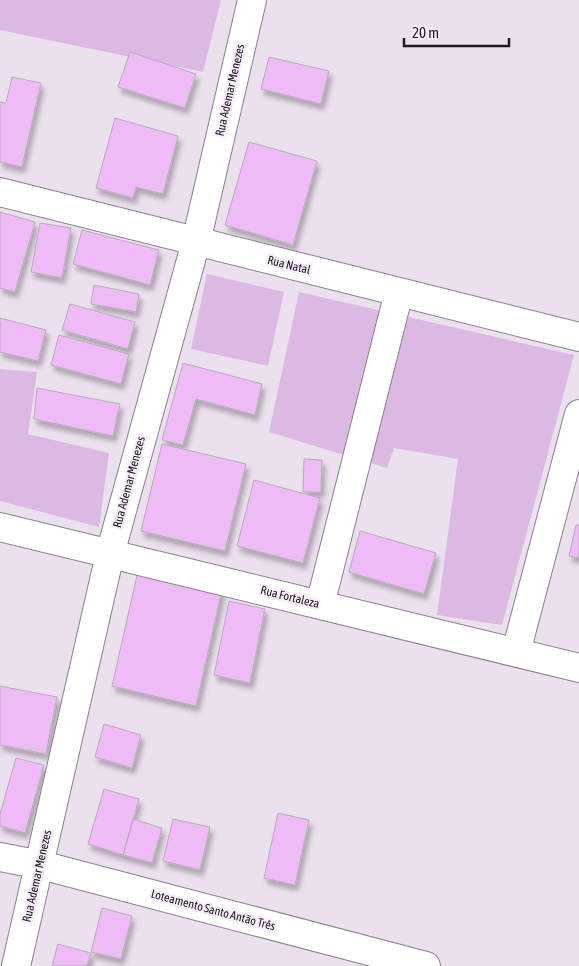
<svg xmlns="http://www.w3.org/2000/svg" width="579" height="966" viewBox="0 0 579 966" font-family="'Asap Condensed',sans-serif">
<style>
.green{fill:#dcb9e2}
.building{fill:#eebbf7;stroke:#b6abb8;filter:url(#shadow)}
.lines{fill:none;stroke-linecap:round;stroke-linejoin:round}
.minor-casing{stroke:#8b808d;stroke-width:30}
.minor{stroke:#fff;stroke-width:28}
.labels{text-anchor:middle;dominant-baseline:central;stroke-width:5;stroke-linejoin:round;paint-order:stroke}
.street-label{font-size:12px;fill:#1d191e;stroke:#f9edfb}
</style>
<defs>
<filter id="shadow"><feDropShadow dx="3" dy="5.5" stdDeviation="2.5" flood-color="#0004"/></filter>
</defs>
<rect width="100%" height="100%" fill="#ebe0ed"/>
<path class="green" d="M 0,0 L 221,0 L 203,72 L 0,30 Z
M 207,274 L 284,292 L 268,366 L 191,349 Z
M 299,292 L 574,355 L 502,625 L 437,615 L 458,459 L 394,448 L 387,468 L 269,432 Z
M 0,369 L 37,372 L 28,434 L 109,453 L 99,527 L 0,501 Z"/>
<path class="building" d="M 130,52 L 196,74 L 185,108 L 118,87 Z
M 269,57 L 329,71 L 321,104 L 261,89 Z
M 12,77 L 41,83 L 22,167 L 0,162 L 0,102 L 6,103 Z
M 115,118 L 178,136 L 163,194 L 136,187 L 133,198 L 96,188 Z
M 249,142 L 317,161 L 293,245 L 225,225 Z
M 0,212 L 35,222 L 15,292 L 0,288 Z
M 40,223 L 71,228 L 62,278 L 31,272 Z
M 82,230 L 159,250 L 150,285 L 73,264 Z
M 94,285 L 139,294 L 136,312 L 91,304 Z
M 70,304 L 135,322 L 128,349 L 62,330 Z
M 0,318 L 46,330 L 38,361 L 0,352 Z
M 59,335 L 129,354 L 121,384 L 51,365 Z
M 183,363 L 262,384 L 255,415 L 196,399 L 183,445 L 162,440 Z
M 37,388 L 120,404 L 113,436 L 34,419 Z
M 162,444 L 246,464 L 225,551 L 141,531 Z
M 304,459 L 322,460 L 321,492 L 303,492 Z
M 254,480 L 320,498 L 303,563 L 237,546 Z
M 576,525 L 579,525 L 579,558 L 569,556 Z
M 360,531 L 436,553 L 424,594 L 349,572 Z
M 138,571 L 222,590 L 196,706 L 112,686 Z
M 229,601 L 265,609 L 250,683 L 214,675 Z
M 0,686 L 57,697 L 46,754 L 0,745 Z
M 104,724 L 141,735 L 132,768 L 95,757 Z
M 16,758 L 44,765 L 25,833 L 0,826 L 0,814 Z
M 104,789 L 139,799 L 123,855 L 88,844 Z
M 278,813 L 309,820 L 295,885 L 264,878 Z
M 133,819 L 162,828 L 152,863 L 123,855 Z
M 173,819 L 210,827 L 200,870 L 163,861 Z
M 102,908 L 132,916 L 121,959 L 91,952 Z
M 58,944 L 91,953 L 87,966 L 52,966 Z"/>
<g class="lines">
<defs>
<path id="minor" d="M 0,192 L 579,337
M 0,527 L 579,668
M 320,605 L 399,292
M 516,652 L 579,414
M 0,857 L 41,865 L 426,966
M 16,966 L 110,554 L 196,242 L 252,0"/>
</defs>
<use href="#minor" class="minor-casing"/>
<use href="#minor" class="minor"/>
</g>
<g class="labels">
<g class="street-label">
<text transform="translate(230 90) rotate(-77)">Rua Ademar Menezes</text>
<text transform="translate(289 265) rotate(14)">Rua Natal</text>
<text transform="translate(129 482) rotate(-75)">Rua Ademar Menezes</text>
<text transform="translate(290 597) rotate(14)">Rua Fortaleza</text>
<text transform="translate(37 876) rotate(-77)">Rua Ademar Menezes</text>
<text transform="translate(213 910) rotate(15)">Loteamento Santo Antão Três</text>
</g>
</g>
<path d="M404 38v8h105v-8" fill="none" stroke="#1d191e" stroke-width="2.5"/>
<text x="412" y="38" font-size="15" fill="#1d191e" stroke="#f9edfb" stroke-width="4" paint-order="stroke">20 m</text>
</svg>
